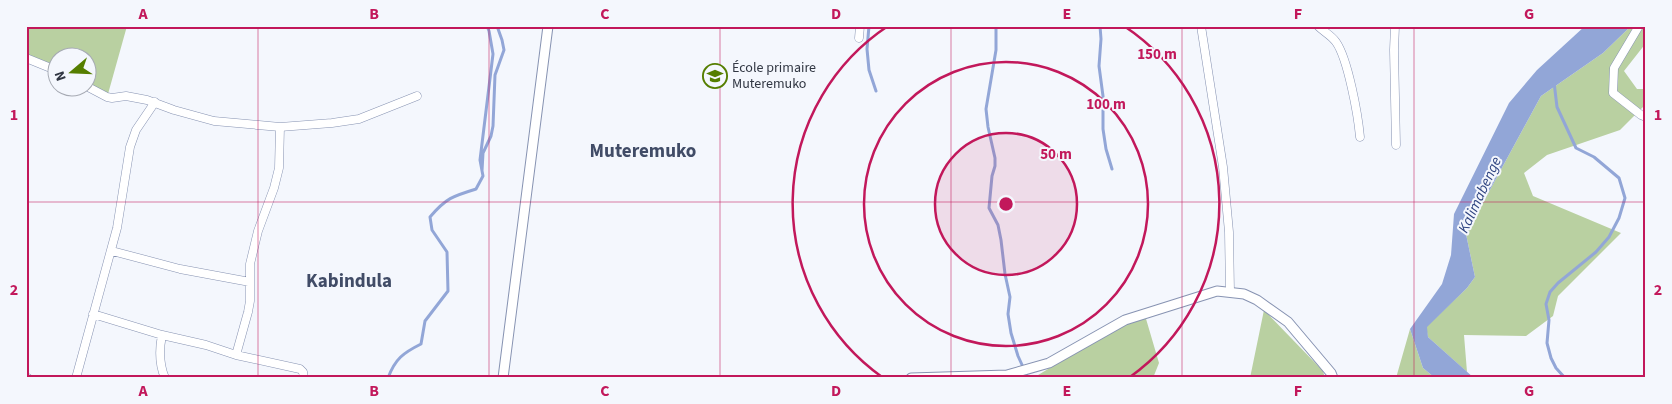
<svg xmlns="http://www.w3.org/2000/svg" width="1672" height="404" viewBox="0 0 1672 404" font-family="'Source Sans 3',sans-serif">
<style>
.green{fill:#b9d0a1}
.water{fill:#92a6d7}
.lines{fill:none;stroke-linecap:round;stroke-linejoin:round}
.stream{stroke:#92a6d7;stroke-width:3}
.minor-casing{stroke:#8793b2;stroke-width:9}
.tertiary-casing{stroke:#8793b2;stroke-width:11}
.minor{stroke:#fff;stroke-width:8}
.tertiary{stroke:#fff;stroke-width:9}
.grid{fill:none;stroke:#c2185b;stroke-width:1;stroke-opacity:0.55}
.ring{fill:none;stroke:#c2185b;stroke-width:2.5}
.labels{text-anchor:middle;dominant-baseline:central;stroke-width:4;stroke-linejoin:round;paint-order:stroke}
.poi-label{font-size:14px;fill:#313743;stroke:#f4f7fd;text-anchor:start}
.water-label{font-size:15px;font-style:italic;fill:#2f4481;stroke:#f4f7fd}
.district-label{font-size:19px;font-weight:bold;fill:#414c67;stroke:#f4f7fd}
.centre{fill:#c2185b;stroke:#f4f7fd;stroke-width:2.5}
.ring-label{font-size:15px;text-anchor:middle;font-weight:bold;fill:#c2185b;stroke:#f4f7fd;stroke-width:4;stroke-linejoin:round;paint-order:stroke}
.neatline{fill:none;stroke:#c2185b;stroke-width:2}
.grid-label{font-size:16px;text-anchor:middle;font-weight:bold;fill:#c2185b}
</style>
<rect width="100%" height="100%" fill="#f4f7fd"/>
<path class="green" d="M 26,26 L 127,26 L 108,94 L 88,84 L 88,58 L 58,58 L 57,70 L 26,55 Z
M 1631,26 L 1646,26 L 1646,43 L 1624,71 L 1637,89 L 1646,89 L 1646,104 L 1620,130 L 1547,155 L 1524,173 L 1533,196 L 1621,233 L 1558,296 L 1553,316 L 1526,336 L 1464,335 L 1467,372 L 1428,337 L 1426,327 L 1467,288 L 1475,277 L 1466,234 L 1541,96 L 1603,53 Z
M 1264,310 L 1323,371 L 1325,378 L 1250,378 Z
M 1144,312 L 1159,363 L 1153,378 L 1033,378 Z
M 1410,329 L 1423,368 L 1435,378 L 1396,378 Z"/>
<path class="water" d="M 1585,26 L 1631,26 L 1603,53 L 1541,96 L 1466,234 L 1475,277 L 1467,288 L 1427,327 L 1428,337 L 1474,378 L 1435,378 L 1423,368 L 1410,329 L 1442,284 L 1451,255 L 1454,214 L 1509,103 L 1537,70 Z"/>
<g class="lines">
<path class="stream" d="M 869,26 L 867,49 L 869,70 L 876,91
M 996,26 L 996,50 L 986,109 L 988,127 L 995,158 L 995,166 L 992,176 L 989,208 L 998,225 L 1001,240 L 1005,274 L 1010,297 L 1008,314 L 1011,333 L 1018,356 L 1028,378
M 1100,26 L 1101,39 L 1099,66 L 1103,96 L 1103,129 L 1106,149 L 1112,169
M 1554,82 L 1557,107 L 1576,148 L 1594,157 L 1619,178 L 1625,198 L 1619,218 L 1609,237 L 1596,252 L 1558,283 L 1550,292 L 1546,304 L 1549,320 L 1547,343 L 1551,358 L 1556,368 L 1565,378
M 482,171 L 483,153 L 491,136 L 493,126 L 495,75 L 504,50 L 502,40 L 497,26
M 388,378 C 395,359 403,353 421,344 L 425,321 L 448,291 L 447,252 L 432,230 L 430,217 C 446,198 453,196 476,189 L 483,176 L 480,160 L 493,54 L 489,31 L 487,26"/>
<defs>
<path id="minor" d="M 1201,26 L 1223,167 L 1229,232 L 1230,292
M 1318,26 C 1324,32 1331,35 1336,42 C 1348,59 1358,115 1360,137
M 1395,26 L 1394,50 L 1396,145
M 1639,26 L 1614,68 L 1613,93 L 1641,115 L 1646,117
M 859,38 L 860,26
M 26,58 L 58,71
M 88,87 L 107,97 L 112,98 L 126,96 L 147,100 L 174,110 L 214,121 L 280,127 L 332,123 L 359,119 L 417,96
M 112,251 L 180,269 L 250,282
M 93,314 L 162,335 L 206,345 L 236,355 L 300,369 L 303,372 L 304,378
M 162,335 C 159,350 159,364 165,378
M 236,355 L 248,312 L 250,301 L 250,264 L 258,231 L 274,188 L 279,168 L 280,127
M 26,377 L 28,378
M 76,378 L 117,228 L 130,147 L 136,130 L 155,102"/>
<path id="tertiary" d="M 503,378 L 548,26
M 911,378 L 1007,375 L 1049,363 L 1125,320 L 1217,291 L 1244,294 L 1257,300 L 1288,322 L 1331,373 L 1333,378"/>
</defs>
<use href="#minor" class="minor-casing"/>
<use href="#tertiary" class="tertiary-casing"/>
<use href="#minor" class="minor"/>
<use href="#tertiary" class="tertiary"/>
</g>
<path class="grid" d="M 258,26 L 258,378M 489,26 L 489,378M 720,26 L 720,378M 951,26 L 951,378M 1182,26 L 1182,378M 1414,26 L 1414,378M 26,202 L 1646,202"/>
<circle cx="1006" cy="204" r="71" fill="#c2185b" fill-opacity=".12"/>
<g class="ring">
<circle cx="1006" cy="204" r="71"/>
<circle cx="1006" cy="204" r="142"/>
<path d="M882 377A213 213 0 0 1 888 26M1124 26A213 213 0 0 1 1130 377"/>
</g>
<defs>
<symbol id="school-ring" viewBox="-11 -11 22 22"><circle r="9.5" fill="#f4f7fd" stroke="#557e00" stroke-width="1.5"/><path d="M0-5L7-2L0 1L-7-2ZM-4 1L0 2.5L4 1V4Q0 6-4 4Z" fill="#557e00"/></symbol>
</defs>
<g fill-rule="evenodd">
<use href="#school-ring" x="701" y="62" width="28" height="28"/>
</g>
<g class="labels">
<g class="poi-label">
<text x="732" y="68">École primaire<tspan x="732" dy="16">Muteremuko</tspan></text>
</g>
<g class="water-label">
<text transform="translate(1480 195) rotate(-65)">Kalimabenge</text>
</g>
<g class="district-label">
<text x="643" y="151">Muteremuko</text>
<text x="349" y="281">Kabindula</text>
</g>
</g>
<circle cx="1006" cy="204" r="8" class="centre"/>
<g class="ring-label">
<text x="1157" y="59">150 m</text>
<text x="1106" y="109">100 m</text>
<text x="1056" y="159">50 m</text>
</g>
<rect width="1672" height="404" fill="none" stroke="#f4f7fd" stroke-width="55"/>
<g transform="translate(72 72) rotate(251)"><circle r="24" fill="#f4f7fd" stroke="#a6aab3"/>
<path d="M0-4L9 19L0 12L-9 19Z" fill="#557e00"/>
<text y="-8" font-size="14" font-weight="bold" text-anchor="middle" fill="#313743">N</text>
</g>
<rect x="28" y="28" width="1616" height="348" class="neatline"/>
<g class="grid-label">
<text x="143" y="19">A</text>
<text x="374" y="19">B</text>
<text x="605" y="19">C</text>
<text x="836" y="19">D</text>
<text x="1067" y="19">E</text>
<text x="1298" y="19">F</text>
<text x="1529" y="19">G</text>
<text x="14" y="120">1</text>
<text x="1658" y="120">1</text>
<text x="14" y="295">2</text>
<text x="1658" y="295">2</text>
<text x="143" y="396">A</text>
<text x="374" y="396">B</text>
<text x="605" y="396">C</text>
<text x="836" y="396">D</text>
<text x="1067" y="396">E</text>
<text x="1298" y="396">F</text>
<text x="1529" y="396">G</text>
</g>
</svg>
